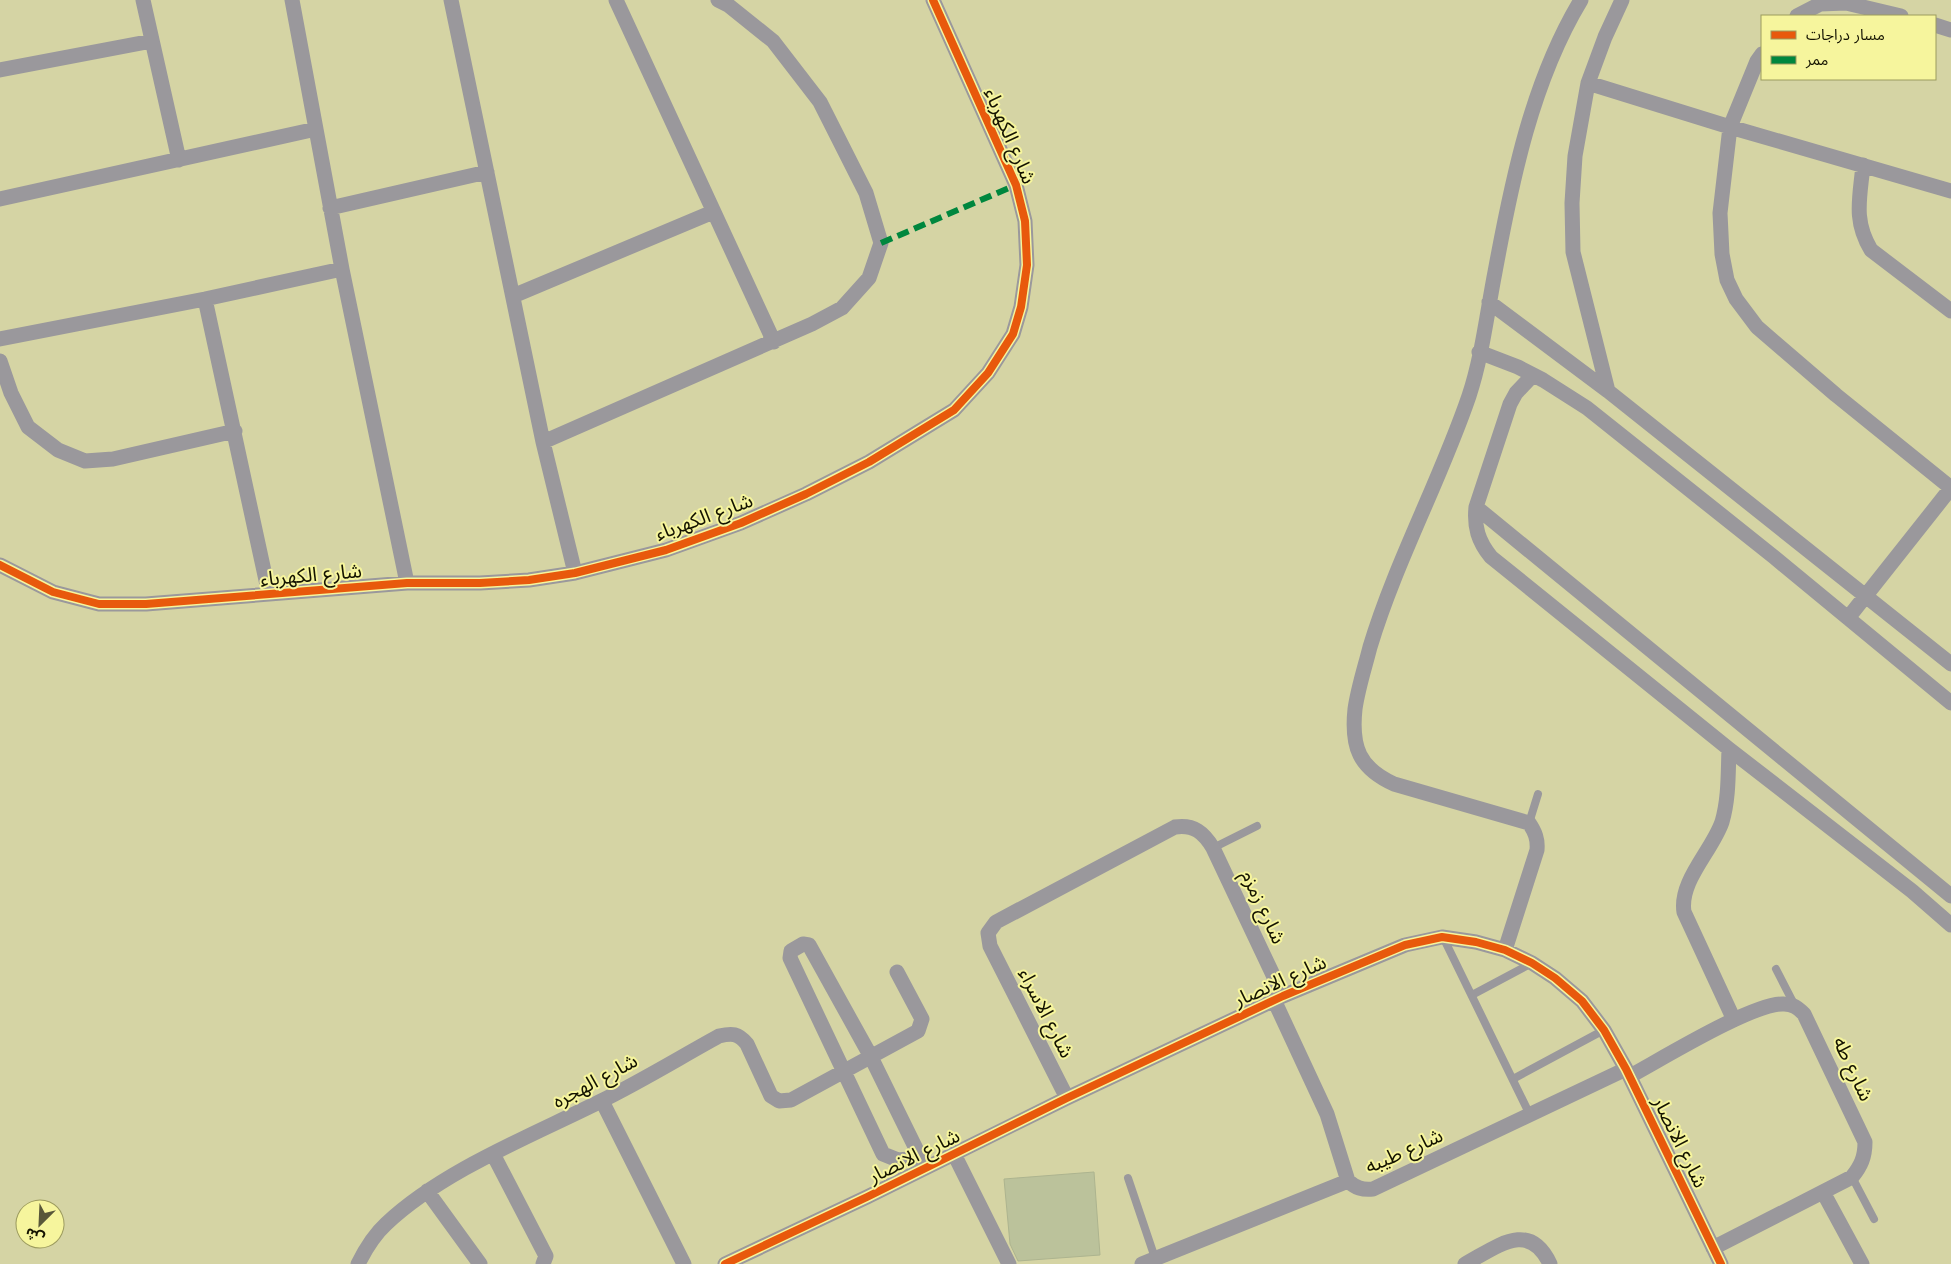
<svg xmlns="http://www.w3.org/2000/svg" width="1951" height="1264" viewBox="0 0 1951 1264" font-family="Jost,'Noto Sans Arabic',sans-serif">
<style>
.building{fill:#bbc29b;stroke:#adb48f}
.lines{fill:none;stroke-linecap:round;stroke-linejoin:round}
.service{stroke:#9a989c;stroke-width:8}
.minor{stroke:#9a989c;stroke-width:15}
.quiet{stroke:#00873e;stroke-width:6;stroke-dasharray:12 6;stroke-linecap:butt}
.cycleway-casing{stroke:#f6f59d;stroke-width:11}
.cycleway{stroke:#e8590c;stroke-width:8}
.labels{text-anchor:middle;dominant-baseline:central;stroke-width:4;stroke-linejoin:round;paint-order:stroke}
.street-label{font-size:20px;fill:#141300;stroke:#f6f59d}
</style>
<rect width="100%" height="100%" fill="#d5d4a4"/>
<path class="building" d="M 1094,1172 L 1100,1255 L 1018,1261 L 1010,1244 L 1004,1179 Z"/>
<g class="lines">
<path class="service" d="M 1529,823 L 1538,794
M 1213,848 L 1257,826
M 1443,937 L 1530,1115
M 1776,969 L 1795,1006
M 1472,995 L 1532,963
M 1513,1079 L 1604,1030
M 1852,1177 L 1874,1219
M 1128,1178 L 1155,1258"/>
<path class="minor" d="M 143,0 L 179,160
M 292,0 L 342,269 L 407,583
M 451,0 L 543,442 L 575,573
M 616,0 L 774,342
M 1797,16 L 1820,4 L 1846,3 L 1901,16
M 1935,25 L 1951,30
M 1762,54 L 1757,61 L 1730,127 L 1720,213 L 1722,254 L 1727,280 L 1736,299 L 1757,327 L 1836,395 L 1951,488
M 0,70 L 152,41
M 1588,83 L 1730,127 L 1951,191
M 1863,165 C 1860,198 1853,220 1871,250 L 1951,311
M 0,199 L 316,129
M 330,208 L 487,172
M 513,296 L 713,212
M 205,299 L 269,594
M 1489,302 L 1608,391 L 1951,664
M 0,339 L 205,299 L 342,269
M 1479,352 L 1518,367 L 1543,380 L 1587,408 L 1774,557 L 1951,703
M 0,361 L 11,393 L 28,427 L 58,450 L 85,461 L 113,459 L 235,431
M 1533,375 L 1516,393 L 1510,404 L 1476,507 C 1474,527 1478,541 1491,557 L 1729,749 L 1912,891 L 1951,925
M 1608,391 L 1573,252 L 1572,203 L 1575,156 L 1588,83 L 1605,37 L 1622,0
M 543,442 L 812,324 L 842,308 L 869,278 L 881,243 L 866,193 L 820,102 L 773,41 L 728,5 L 718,0
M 1476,507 L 1951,896
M 0,565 L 53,592 L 99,604 L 146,604 L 407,583 L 480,583 L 529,580 L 575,573 L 666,550 L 741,523 L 806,494 L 869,462 L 954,410 L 988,373 L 1013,334 L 1021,307 L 1027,265 L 1025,221 L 1016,185 L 933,0
M 1848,618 L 1951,488
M 1729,749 C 1728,773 1729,798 1722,822 C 1712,851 1679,881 1684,912 L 1734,1020
M 1505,950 L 1537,850 C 1538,839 1535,832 1529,823 L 1394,784 C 1359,768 1351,747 1355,709 C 1358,688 1365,667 1370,647 C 1396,561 1440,481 1469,396 C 1482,357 1487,313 1495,272 C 1512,180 1532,81 1581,0
M 1274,1000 L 1327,1114 L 1348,1181 C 1356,1188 1362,1190 1373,1189 L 1626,1069
M 1630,1076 C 1660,1060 1754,1002 1784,1004 C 1793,1004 1798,1008 1804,1014 L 1865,1142 C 1865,1157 1861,1166 1852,1177 L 1713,1248
M 1067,1098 L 990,946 L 988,933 L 996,922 L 1175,827 C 1194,824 1204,833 1213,848 L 1283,996
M 602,1101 L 684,1264
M 493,1154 L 546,1256 L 543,1264
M 954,1154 L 1009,1264
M 920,1158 L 898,1160 L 883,1154 L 790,958 L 791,951 L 803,944 L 809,945 L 870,1055 L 925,1167
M 427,1191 L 480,1264
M 1823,1192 L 1862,1264
M 358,1264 C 365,1250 375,1234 386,1224 C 442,1171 531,1136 599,1102 C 640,1082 679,1058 719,1036 C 732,1033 738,1033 747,1044 L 771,1096 L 779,1101 L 791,1100 L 918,1031 L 922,1019 L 897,972
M 725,1264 L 867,1197 L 1067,1098 L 1283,996 L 1405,945 L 1442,937 L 1476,942 L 1505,950 L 1532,963 L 1555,978 L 1582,1001 L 1604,1030 L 1626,1069 L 1721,1264
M 1142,1264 L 1348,1181
M 1465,1264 C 1497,1247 1529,1219 1550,1264"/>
<path class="quiet" d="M 881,243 L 1016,185"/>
<defs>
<path id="cycleway" d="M 0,565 L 53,592 L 99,604 L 146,604 L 407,583 L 480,583 L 529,580 L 575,573 L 666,550 L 741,523 L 806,494 L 869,462 L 954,410 L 988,373 L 1013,334 L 1021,307 L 1027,265 L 1025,221 L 1016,185 L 933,0
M 725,1264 L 867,1197 L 1067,1098 L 1283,996 L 1405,945 L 1442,937 L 1476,942 L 1505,950 L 1532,963 L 1555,978 L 1582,1001 L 1604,1030 L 1626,1069 L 1721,1264"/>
</defs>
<use href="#cycleway" class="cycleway-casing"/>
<use href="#cycleway" class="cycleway"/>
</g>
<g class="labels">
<g class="street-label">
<text transform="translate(1010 136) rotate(67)">شارع الكهرباء</text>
<text transform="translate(704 517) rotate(-20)">شارع الكهرباء</text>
<text transform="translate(311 575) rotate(-5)">شارع الكهرباء</text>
<text transform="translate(1263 907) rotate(65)">شارع زمزم</text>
<text transform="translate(1280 981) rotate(-24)">شارع الانصار</text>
<text transform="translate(1046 1013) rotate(63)">شارع الاسراء</text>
<text transform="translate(1853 1069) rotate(65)">شارع طه</text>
<text transform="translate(595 1081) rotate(-28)">شارع الهجره</text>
<text transform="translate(1680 1142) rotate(64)">شارع الانصار</text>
<text transform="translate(1404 1151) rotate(-24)">شارع طيبه</text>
<text transform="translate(914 1156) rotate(-26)">شارع الانصار</text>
</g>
</g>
<rect x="1761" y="15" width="175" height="65" fill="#f6f59d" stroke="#9c9b5e"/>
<rect x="1771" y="31" width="25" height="8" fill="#e8590c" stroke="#9c9b5e"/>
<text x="1806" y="40" font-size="15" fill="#141300">مسار دراجات</text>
<rect x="1771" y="56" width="25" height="8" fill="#00873e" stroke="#9c9b5e"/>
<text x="1806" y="65" font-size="15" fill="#141300">ممر</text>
<g transform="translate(40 1224) rotate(204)"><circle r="24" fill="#f6f59d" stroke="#9c9b5e"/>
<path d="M0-4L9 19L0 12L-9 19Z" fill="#585739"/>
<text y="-8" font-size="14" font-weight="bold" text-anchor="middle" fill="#141300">ش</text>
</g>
</svg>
